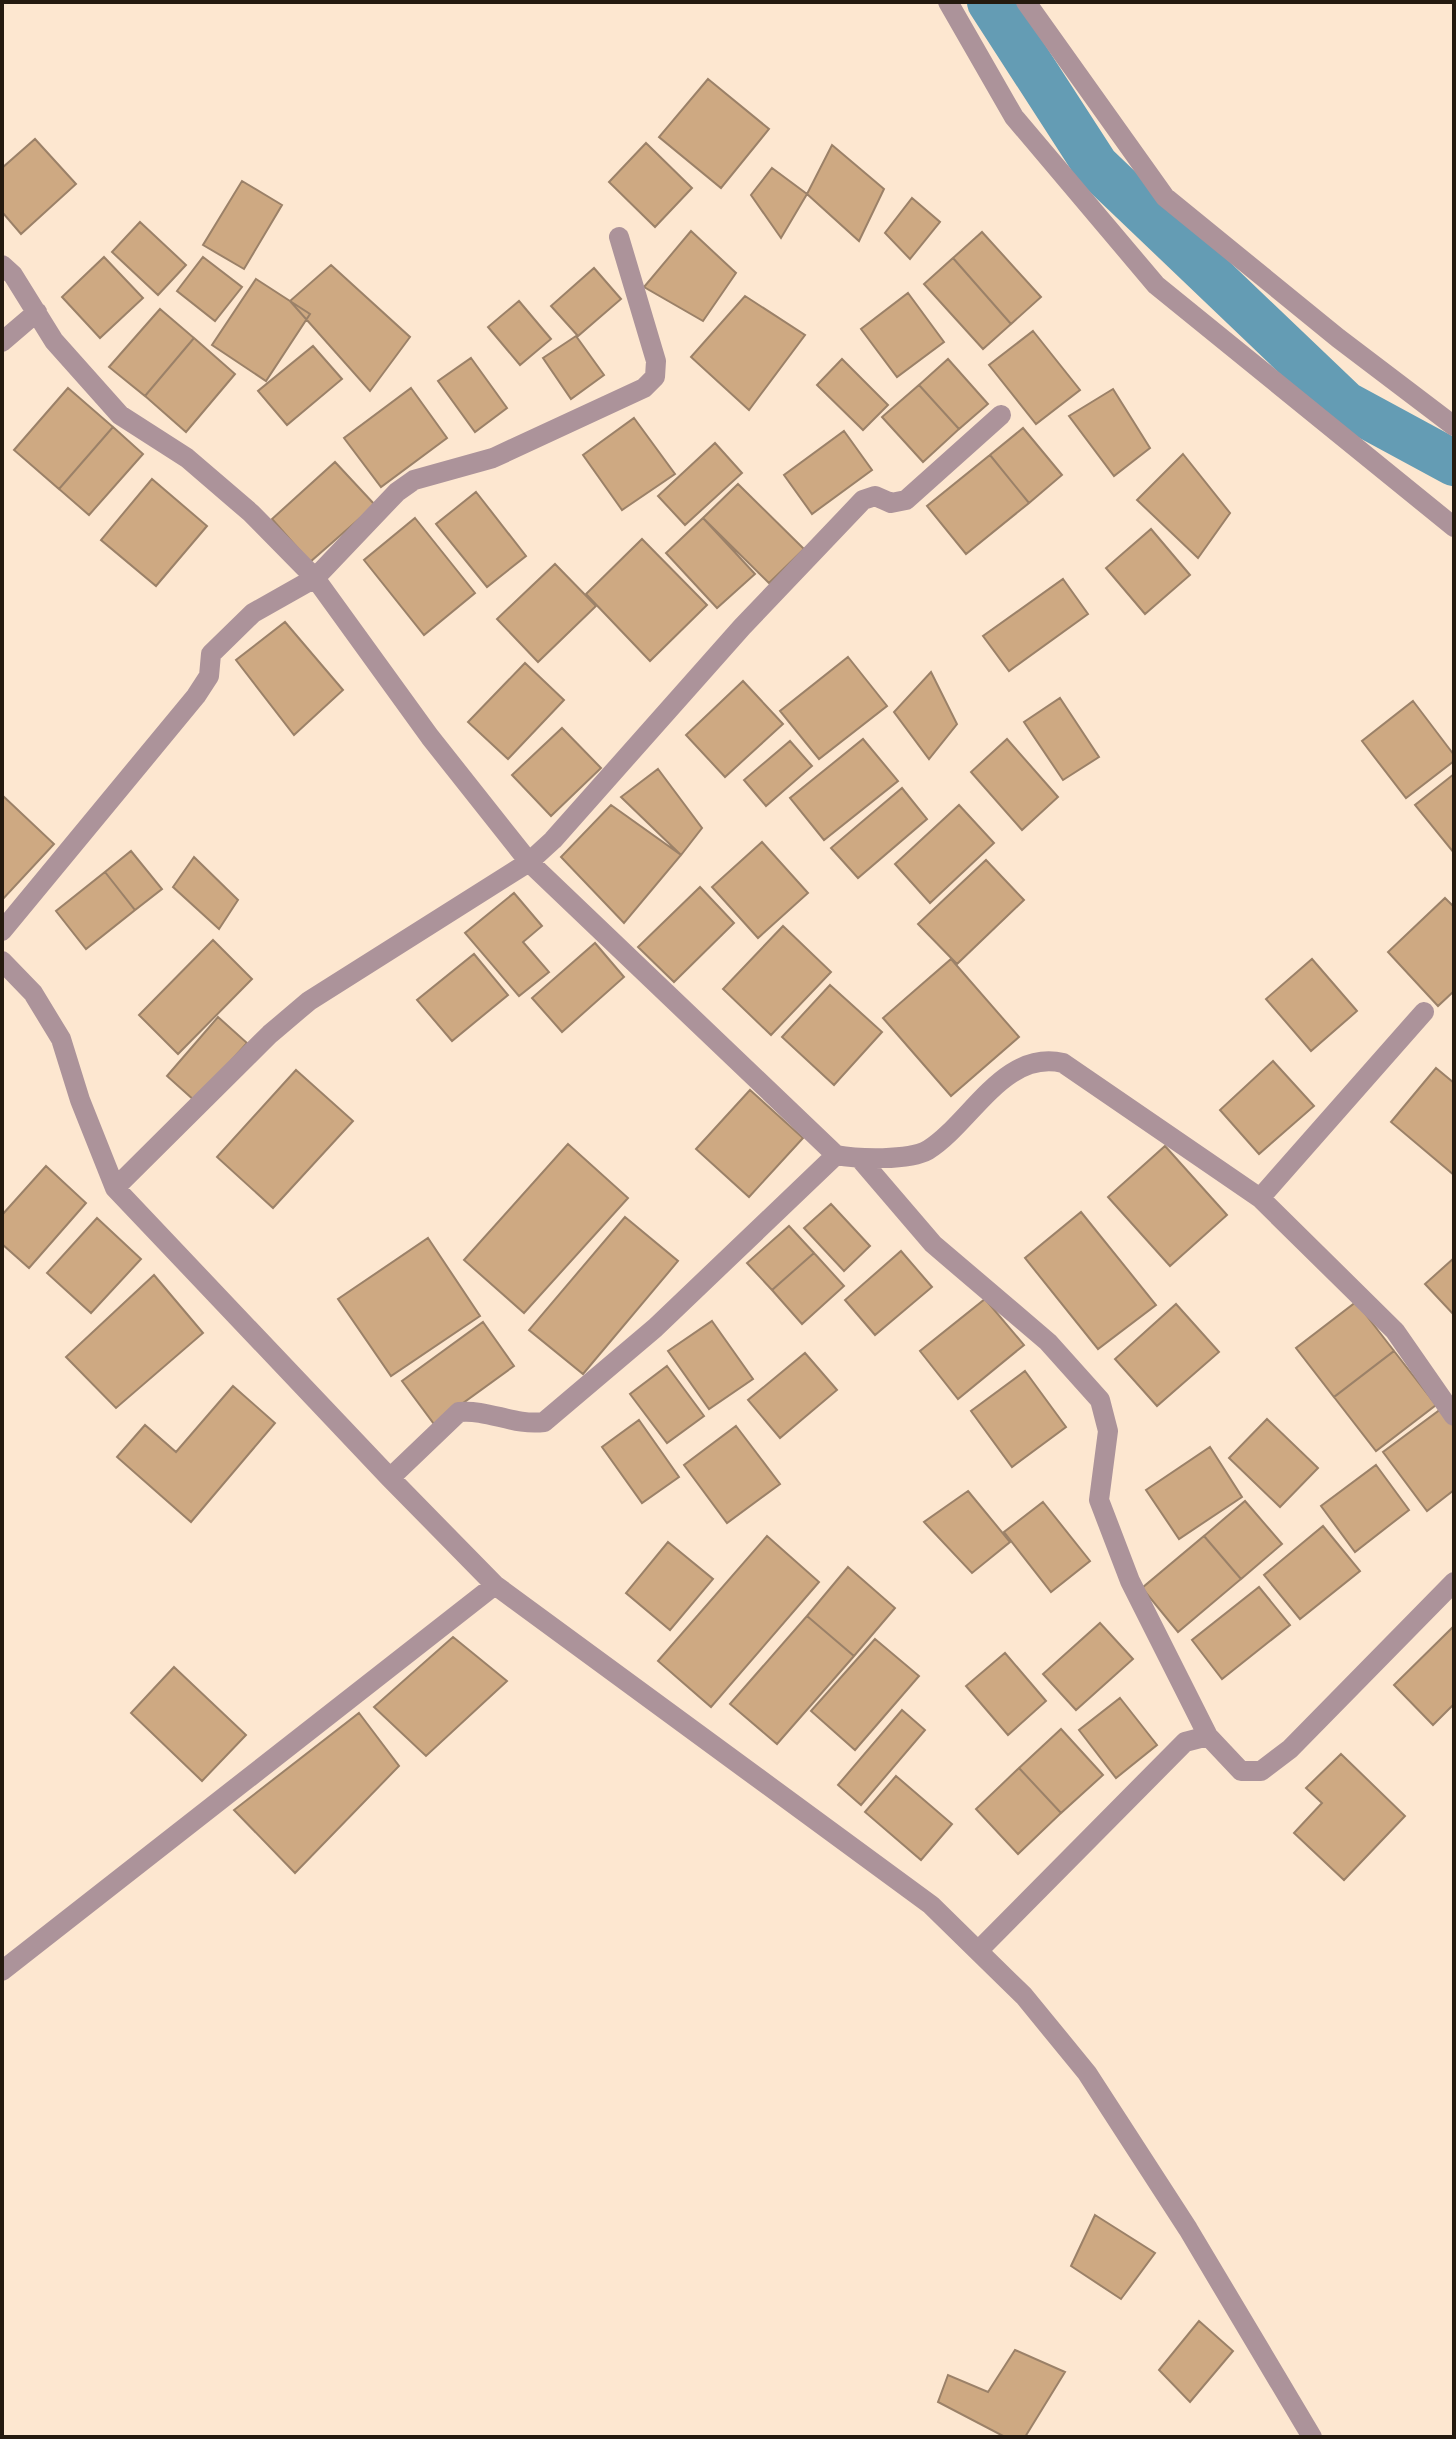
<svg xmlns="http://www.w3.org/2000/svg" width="1456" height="2439" viewBox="0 0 1456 2439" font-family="'Work Sans',sans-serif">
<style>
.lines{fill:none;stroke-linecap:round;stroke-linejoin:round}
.canal{stroke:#649cb4;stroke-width:46}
.building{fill:#cea982;stroke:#9b8168;stroke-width:2}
.minor{stroke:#ac939a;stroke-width:20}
</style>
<rect width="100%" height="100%" fill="#fde7d0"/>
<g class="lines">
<path class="canal" d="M 990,2 L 1096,166 L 1345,404 L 1454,463"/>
</g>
<path class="building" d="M 708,79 L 769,129 L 721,188 L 659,137 Z
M 35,139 L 76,184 L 21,234 L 2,212 L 2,168 Z
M 646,143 L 692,188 L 655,227 L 609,182 Z
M 832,145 L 884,189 L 859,241 L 807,194 Z
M 772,168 L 807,194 L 781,238 L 751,195 Z
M 242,181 L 282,205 L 244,269 L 203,245 Z
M 912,198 L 940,222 L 910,259 L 885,233 Z
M 140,222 L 186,265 L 158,295 L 112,252 Z
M 691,231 L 736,273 L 703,321 L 644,287 Z
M 982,232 L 1041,297 L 1011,324 L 953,258 Z
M 104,257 L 143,298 L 100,338 L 62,297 Z
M 203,257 L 242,287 L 215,321 L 177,291 Z
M 953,258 L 1011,324 L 983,349 L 924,284 Z
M 331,265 L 410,337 L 370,391 L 290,301 Z
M 594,268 L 621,299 L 578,336 L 551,306 Z
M 256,279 L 310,314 L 266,381 L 212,345 Z
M 908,293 L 944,342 L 897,377 L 861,329 Z
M 745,296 L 805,335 L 749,410 L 691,357 Z
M 519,301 L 551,339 L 520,365 L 488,327 Z
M 160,309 L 194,338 L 145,396 L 109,367 Z
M 1033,331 L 1080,390 L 1036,424 L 989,365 Z
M 576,336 L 604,375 L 571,399 L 543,358 Z
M 194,338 L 235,374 L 186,432 L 145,396 Z
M 313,346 L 342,379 L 287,425 L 258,391 Z
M 471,358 L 507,408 L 475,432 L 438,381 Z
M 842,359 L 888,405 L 863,430 L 817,385 Z
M 948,359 L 988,404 L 959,429 L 919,385 Z
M 919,385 L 959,429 L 923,462 L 882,417 Z
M 68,388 L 113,427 L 59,489 L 14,450 Z
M 411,388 L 447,438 L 381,487 L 344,438 Z
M 1113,389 L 1150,448 L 1114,476 L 1069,416 Z
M 634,418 L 675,474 L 622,510 L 583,455 Z
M 113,427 L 143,454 L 89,515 L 59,489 Z
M 1023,428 L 1062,475 L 1029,503 L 990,455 Z
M 844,431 L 872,470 L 812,514 L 784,475 Z
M 715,443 L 742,473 L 685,525 L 658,496 Z
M 1183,454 L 1230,513 L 1198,558 L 1137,500 Z
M 990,455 L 1029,503 L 966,554 L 927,506 Z
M 335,462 L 375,505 L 310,562 L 272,519 Z
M 152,479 L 207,526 L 156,586 L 101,540 Z
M 738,484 L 804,549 L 769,583 L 703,518 Z
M 476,492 L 526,556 L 487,587 L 436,524 Z
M 415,518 L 475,593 L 424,635 L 364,560 Z
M 703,518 L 755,574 L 717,608 L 666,553 Z
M 1151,529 L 1190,575 L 1145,614 L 1106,568 Z
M 642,539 L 707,605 L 650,661 L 586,594 Z
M 555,564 L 596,606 L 538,662 L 497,619 Z
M 1063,579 L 1088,614 L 1009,671 L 983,636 Z
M 285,622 L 343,690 L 294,735 L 236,660 Z
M 848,657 L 887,706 L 819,759 L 780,711 Z
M 525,663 L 564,700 L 508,759 L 468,722 Z
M 931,672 L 957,724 L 929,759 L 894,712 Z
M 743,681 L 783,724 L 725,777 L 686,735 Z
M 1060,698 L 1099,757 L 1063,780 L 1024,722 Z
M 1413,701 L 1454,755 L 1454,761 L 1406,798 L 1362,741 Z
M 562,728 L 601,768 L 551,816 L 512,775 Z
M 863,739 L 898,781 L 824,840 L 790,798 Z
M 1007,739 L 1058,797 L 1022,830 L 971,772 Z
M 790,741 L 812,766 L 766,806 L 744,780 Z
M 658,769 L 702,828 L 681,855 L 621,797 Z
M 1454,774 L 1454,853 L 1415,805 Z
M 902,788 L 927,819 L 858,878 L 831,848 Z
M 2,795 L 54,844 L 2,900 Z
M 611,805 L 681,855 L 624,923 L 561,857 Z
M 959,805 L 994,843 L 930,903 L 895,864 Z
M 762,842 L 808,893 L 758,938 L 712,887 Z
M 131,851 L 162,889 L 135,910 L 105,872 Z
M 194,857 L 238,900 L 219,929 L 173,887 Z
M 986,860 L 1024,900 L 957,964 L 918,924 Z
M 105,872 L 135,910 L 86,949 L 56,911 Z
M 700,887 L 734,923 L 674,982 L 638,947 Z
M 514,893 L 542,926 L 523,942 L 549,972 L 519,996 L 465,933 Z
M 1445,898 L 1454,907 L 1454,991 L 1438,1006 L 1388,952 Z
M 783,926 L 831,972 L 771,1035 L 723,989 Z
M 213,940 L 252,979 L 178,1054 L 139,1015 Z
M 595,943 L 624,977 L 562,1032 L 532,998 Z
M 474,954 L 508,995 L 452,1041 L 417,1000 Z
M 951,959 L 1019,1037 L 951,1096 L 883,1018 Z
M 1312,959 L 1357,1011 L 1311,1051 L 1266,999 Z
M 830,985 L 882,1032 L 834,1085 L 782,1037 Z
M 218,1017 L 247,1043 L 195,1101 L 167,1076 Z
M 1273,1061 L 1314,1106 L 1259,1154 L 1220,1110 Z
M 1436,1068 L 1454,1083 L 1454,1175 L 1391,1122 Z
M 296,1070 L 353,1121 L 273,1208 L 217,1157 Z
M 750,1090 L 803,1138 L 749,1197 L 696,1149 Z
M 568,1144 L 628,1198 L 524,1313 L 464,1260 Z
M 1165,1146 L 1227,1215 L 1170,1266 L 1108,1197 Z
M 46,1166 L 86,1203 L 29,1268 L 2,1244 L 2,1215 Z
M 831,1204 L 870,1246 L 844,1271 L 804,1228 Z
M 1081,1212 L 1156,1305 L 1098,1349 L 1025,1258 Z
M 625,1217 L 678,1261 L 583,1374 L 529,1330 Z
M 97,1218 L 141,1259 L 91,1313 L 47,1273 Z
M 789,1226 L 814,1253 L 772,1290 L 747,1263 Z
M 428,1238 L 480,1316 L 391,1376 L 338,1299 Z
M 901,1251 L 932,1287 L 875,1335 L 845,1300 Z
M 814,1253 L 844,1286 L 802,1324 L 772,1290 Z
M 1454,1258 L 1454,1315 L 1425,1284 Z
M 154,1275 L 203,1333 L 116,1408 L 66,1357 Z
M 985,1299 L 1024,1345 L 958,1399 L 920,1351 Z
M 1356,1302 L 1394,1351 L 1334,1397 L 1296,1348 Z
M 1176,1304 L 1219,1352 L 1157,1406 L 1115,1359 Z
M 712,1321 L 753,1379 L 709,1409 L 668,1351 Z
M 483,1322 L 514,1366 L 434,1424 L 402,1381 Z
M 1394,1351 L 1436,1405 L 1376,1451 L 1334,1397 Z
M 805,1353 L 837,1390 L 780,1438 L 748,1400 Z
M 667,1366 L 704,1416 L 667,1443 L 630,1394 Z
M 1025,1371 L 1066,1427 L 1012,1467 L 971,1411 Z
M 233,1386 L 275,1423 L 191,1522 L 117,1457 L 145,1425 L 176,1452 Z
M 1441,1409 L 1454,1426 L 1454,1490 L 1427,1511 L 1383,1452 Z
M 1267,1419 L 1318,1468 L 1280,1507 L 1229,1458 Z
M 639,1420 L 679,1477 L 642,1503 L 602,1447 Z
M 736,1426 L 780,1484 L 727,1523 L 684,1465 Z
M 1210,1447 L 1242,1497 L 1179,1539 L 1146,1490 Z
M 1376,1465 L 1409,1510 L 1355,1552 L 1321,1506 Z
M 968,1491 L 1010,1542 L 972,1573 L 924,1522 Z
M 1245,1501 L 1282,1544 L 1241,1579 L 1204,1536 Z
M 1043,1502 L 1090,1561 L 1051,1592 L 1004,1532 Z
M 1323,1526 L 1360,1571 L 1300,1619 L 1264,1575 Z
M 767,1536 L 819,1582 L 711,1707 L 658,1661 Z
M 1204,1536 L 1241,1579 L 1178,1632 L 1142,1588 Z
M 668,1542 L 713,1579 L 670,1630 L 626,1593 Z
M 848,1567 L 895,1608 L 854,1656 L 807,1616 Z
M 1259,1587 L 1290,1625 L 1222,1679 L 1192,1640 Z
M 807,1616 L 854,1656 L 777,1744 L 730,1704 Z
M 1100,1623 L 1133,1659 L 1076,1710 L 1043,1674 Z
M 1454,1626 L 1454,1704 L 1433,1725 L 1394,1685 Z
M 453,1637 L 507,1681 L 426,1756 L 374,1707 Z
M 875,1639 L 919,1676 L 855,1750 L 811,1711 Z
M 1005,1653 L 1046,1701 L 1008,1735 L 966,1686 Z
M 174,1667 L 246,1735 L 202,1781 L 131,1713 Z
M 1120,1698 L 1157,1745 L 1116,1778 L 1079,1730 Z
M 902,1710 L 925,1730 L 861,1805 L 838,1785 Z
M 359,1713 L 399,1766 L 295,1873 L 234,1810 Z
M 1061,1729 L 1103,1775 L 1061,1813 L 1019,1768 Z
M 1341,1754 L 1405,1816 L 1344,1880 L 1294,1833 L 1322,1803 L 1306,1788 Z
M 1019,1768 L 1061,1813 L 1018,1854 L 976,1809 Z
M 896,1776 L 952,1824 L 921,1860 L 865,1812 Z
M 1095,2215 L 1155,2253 L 1121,2299 L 1071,2266 Z
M 1199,2321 L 1233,2351 L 1190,2402 L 1159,2370 Z
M 1015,2350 L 1065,2372 L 1025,2437 L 1005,2437 L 938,2402 L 948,2375 L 988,2392 Z"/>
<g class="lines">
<path class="minor" d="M 948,2 L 1014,117 L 1156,285 L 1454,527
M 1026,2 L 1165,197 L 1338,338 L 1454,426
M 2,265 L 13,275 L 54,341 L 120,415 L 187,458 L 251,513 L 315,578 L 430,737 L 529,862 L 836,1155 C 857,1159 909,1161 928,1150 C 971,1123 1004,1049 1063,1063 L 1260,1198 L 1395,1331 L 1454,1416
M 2,342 L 37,312
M 2,931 L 196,696 L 209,676 L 211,654 L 253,613 L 315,578 L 397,492 L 414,480 L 493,458 L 644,388 L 655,377 L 656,361 L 619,237
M 2,961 L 33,993 L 61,1039 L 80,1100 L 115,1188 L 390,1478 L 495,1585 L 931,1905 L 1024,1996 L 1087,2073 L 1188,2229 L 1312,2437
M 861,1160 L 933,1244 L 1048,1342 L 1100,1400 L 1108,1431 L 1099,1500 L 1130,1581 L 1208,1736
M 115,1188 L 270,1034 L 309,1001 L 529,862 L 553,840 L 742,627 L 863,500 L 875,496 L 891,503 L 906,500 L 1001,415
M 1260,1198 L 1424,1012
M 390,1478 L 459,1412 C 488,1409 514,1426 544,1422 L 655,1328 L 836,1155
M 979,1950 L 1185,1742 L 1208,1736 L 1241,1771 L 1261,1771 L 1290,1749 L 1454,1582
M 2,1971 L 495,1585"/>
</g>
<rect width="1456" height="2439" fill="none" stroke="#241a0f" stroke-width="8"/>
</svg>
